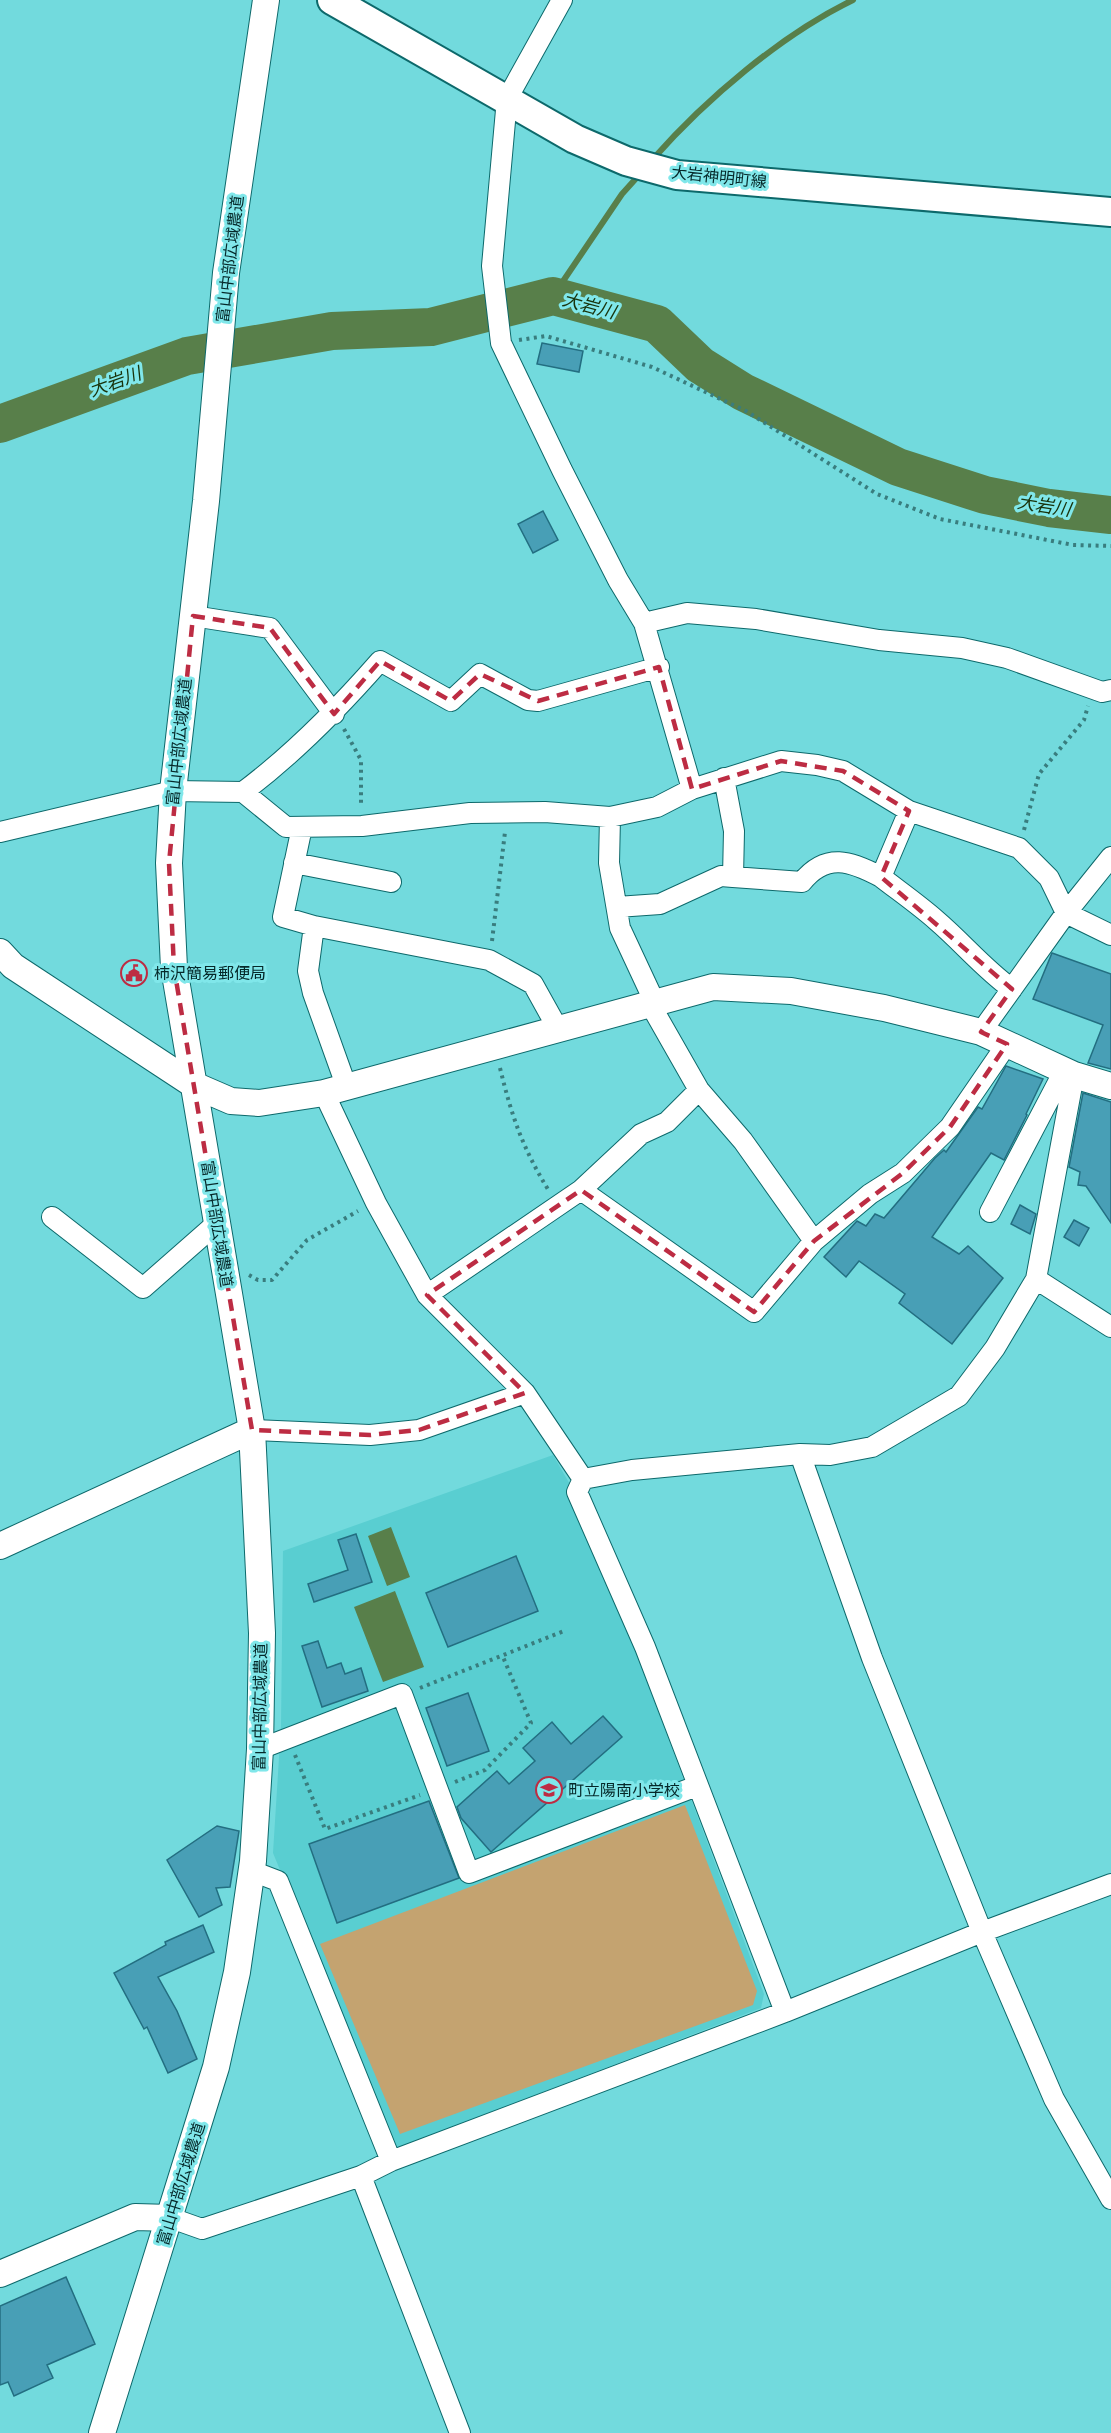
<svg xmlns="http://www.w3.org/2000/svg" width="1111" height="2433" viewBox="0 0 1111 2433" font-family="Montserrat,'Noto Sans JP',sans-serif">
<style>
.built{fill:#59ced1}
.park{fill:#c4a370}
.water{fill:#587f4a}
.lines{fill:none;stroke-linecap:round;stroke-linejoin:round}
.stream{stroke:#587f4a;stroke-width:6}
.river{stroke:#587f4a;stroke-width:38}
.building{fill:#489fb6;stroke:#236e81;stroke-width:1.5}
.minor-casing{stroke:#0d696b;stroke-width:22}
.tertiary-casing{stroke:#0d696b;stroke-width:28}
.secondary-casing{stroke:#0d696b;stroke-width:32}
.path{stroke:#397d7e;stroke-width:4;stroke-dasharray:3 4.5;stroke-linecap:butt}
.minor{stroke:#fff;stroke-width:20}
.tertiary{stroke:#fff;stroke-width:26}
.secondary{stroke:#fff;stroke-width:28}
.marked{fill:none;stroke:#bd2c43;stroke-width:4.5;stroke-dasharray:12 8;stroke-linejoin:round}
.labels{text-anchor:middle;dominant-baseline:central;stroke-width:6;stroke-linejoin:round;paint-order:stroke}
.street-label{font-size:16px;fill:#052829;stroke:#80e7ea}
.poi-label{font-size:16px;fill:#052829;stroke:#80e7ea;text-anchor:start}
.water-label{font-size:18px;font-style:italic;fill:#18330c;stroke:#80e7ea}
</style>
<rect width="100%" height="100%" fill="#72dadd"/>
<path class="built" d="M 553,1455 L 579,1500 L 764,1994 L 761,2008 L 395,2149 L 273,1853 L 281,1726 L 283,1551 Z"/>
<path class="park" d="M 685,1805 L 757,1991 L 753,2005 L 400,2134 L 320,1944 Z"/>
<path class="water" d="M 391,1527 L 410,1577 L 387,1586 L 368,1536 Z
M 395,1591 L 424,1667 L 383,1682 L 354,1607 Z"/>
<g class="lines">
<path class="stream" d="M 653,159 C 706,99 781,35 853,0
M 553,296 L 622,194 L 640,174"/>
<path class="river" d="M 0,424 L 187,356 L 332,331 L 431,327 L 553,296 L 657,324 L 700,365 L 743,392 L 898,467 L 985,495 L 1049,508 L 1111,515"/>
</g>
<path class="building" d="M 542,343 L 583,351 L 579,372 L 537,364 Z
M 543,511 L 558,540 L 533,553 L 518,524 Z
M 1052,953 L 1111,974 L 1111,1069 L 1088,1063 L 1103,1025 L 1033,999 Z
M 1006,1066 L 1043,1079 L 1026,1114 L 1027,1115 L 1004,1160 L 991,1153 L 932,1237 L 959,1254 L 968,1246 L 1003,1278 L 952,1344 L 899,1303 L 905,1294 L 859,1261 L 846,1277 L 824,1257 L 857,1221 L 866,1226 L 875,1214 L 884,1218 L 935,1158 L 944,1150 L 946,1152 L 978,1107 L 982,1109 Z
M 1083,1093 L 1111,1102 L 1111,1223 L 1086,1186 L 1078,1185 L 1080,1172 L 1069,1167 Z
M 1020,1205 L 1036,1214 L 1030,1234 L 1011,1224 Z
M 1074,1220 L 1089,1228 L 1079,1246 L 1064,1237 Z
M 356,1534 L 372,1582 L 314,1602 L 308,1584 L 348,1570 L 338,1540 Z
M 516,1556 L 538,1611 L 448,1647 L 426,1593 Z
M 318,1641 L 327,1668 L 341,1663 L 345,1674 L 361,1668 L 368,1691 L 322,1707 L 302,1646 Z
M 468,1693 L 489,1751 L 447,1766 L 426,1708 Z
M 603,1716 L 622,1737 L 491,1852 L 461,1818 L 457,1807 L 497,1771 L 509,1784 L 535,1761 L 523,1748 L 552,1722 L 571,1744 Z
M 429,1801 L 459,1878 L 337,1923 L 309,1844 Z
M 217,1826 L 239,1831 L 230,1887 L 216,1888 L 222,1905 L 199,1917 L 167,1860 Z
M 203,1925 L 214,1952 L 158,1977 L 177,2011 L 197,2059 L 168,2073 L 147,2027 L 144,2029 L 114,1973 L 166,1945 L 165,1942 Z
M 66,2277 L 95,2344 L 47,2365 L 53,2378 L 14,2396 L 8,2382 L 0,2385 L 0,2306 Z"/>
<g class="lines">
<defs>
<path id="minor" d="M 562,0 L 507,99 L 492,266 L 501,343 L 562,470 L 618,580 L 644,623 L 692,789
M 193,616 L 270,628 L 334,714
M 644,623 L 687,613 L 756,619 L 879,640 L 962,648 L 1007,658 L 1102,692 L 1111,690
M 243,792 C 295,753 338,709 380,661 L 451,701 L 480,674 L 528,700 L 538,701 L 659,667
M 610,817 L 609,863 L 620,928 L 655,1003
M 302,827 L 283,917 L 314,926 L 308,971 L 313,993 L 347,1088
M 0,832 L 173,791 L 243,792 L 286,827 L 362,826 L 470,813 L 545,812 L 610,817 L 657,807 L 692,789 L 781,761 L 817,765 L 843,771 L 909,811 L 1019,848 L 1049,878 L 1066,913 L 1111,935
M 294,863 L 391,882
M 733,877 L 802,882 C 826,852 851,861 881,877 L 909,811
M 881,877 C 899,891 919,905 936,920 C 963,943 984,969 1012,989
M 617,907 L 660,904 L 721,876 L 733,877 L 734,831 L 724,778
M 314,926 L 489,960 L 533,984 L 558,1029
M 650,1004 L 699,1090
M 981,1032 L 1066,913 L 1111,857
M 324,1093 L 376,1203 L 427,1295 L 525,1393 L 583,1479 L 632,1470 L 800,1454 L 830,1455 L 872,1447 L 959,1396 L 995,1348 L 1036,1279 L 1074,1075
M 990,1212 L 1064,1071
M 52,1217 L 143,1288 L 217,1223
M 814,1241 L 743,1141 L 699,1090 L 667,1122 L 641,1134 L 581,1190 L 754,1312 L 814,1241 L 870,1194 L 903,1173 L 950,1127 L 1007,1044
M 1036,1279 L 1111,1327
M 427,1295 L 581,1190
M 252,1430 L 370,1435 L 419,1430 L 525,1393
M 800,1454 L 872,1658 L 982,1932 L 1054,2099 L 1111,2199
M 583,1479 L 577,1492 L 645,1647 L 785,2012
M 260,1749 L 402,1694 L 469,1873 L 697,1786
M 252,1871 L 278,1881 L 391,2161
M 361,2176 L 460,2433
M 171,2218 L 202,2229 L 361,2176 L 391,2161 L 785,2012 L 982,1932 L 1111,1884"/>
<path id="tertiary" d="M 0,952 L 13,966 L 194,1085 L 231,1101 L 259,1103 L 324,1093 L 713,987 L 791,991 L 884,1008 L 981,1032 L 1074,1075 L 1111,1086
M 0,1546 L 252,1430
M 0,2274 L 135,2217 L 171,2218
M 102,2433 L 216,2067 L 237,1972 L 253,1861 L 260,1749 L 262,1633 L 252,1430 L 174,968 L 169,863 L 173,791 L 206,501 L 226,273 L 266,0"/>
<path id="secondary" d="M 332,0 L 575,139 L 626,161 L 677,175 L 1111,212"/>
</defs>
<use href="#minor" class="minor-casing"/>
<use href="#tertiary" class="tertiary-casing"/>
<use href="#secondary" class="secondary-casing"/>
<path class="path" d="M 519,340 L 546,336 L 652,367 L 746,411 L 877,494 L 940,519 L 1073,545 L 1111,546
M 344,729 L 361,760 L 361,807
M 1024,830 L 1039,774 L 1084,720 L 1088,706
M 492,941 L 505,832
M 500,1068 C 512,1117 522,1147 549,1191
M 249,1275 L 258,1280 L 272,1280 L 307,1240 L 358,1211
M 420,1688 L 564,1631
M 295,1755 L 325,1829 L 420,1795
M 455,1782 L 485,1770 L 531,1723 L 503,1657"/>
<use href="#minor" class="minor"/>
<use href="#tertiary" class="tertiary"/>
<use href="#secondary" class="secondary"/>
</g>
<path class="marked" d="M 193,616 L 270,628 L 334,714 L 380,661 L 451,701 L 480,674 L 538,701 L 659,667 L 692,789 L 781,761 L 843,771 L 909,811 L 881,877 L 1012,989 L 981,1032 L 1007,1044 L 950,1127 L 903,1173 L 814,1241 L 754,1312 L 581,1190 L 427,1295 L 525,1393 L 419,1430 L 370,1435 L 252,1430 L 174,968 L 169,863 Z"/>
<defs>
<symbol id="civic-ring" viewBox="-11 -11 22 22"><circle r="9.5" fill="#80e7ea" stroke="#bd2c43" stroke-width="1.5"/><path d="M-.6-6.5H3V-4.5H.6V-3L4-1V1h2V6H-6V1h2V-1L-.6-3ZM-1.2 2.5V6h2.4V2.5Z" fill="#bd2c43"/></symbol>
<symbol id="school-ring" viewBox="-11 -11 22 22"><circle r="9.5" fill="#80e7ea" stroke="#bd2c43" stroke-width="1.5"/><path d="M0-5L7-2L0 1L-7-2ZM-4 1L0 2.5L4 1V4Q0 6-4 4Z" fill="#bd2c43"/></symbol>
</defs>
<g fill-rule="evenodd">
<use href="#civic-ring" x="119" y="958" width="30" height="30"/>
<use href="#school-ring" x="534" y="1775" width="30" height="30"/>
</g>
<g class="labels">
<g class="street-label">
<text transform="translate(719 177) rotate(6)">大岩神明町線</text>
<text transform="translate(230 259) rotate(-83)">富山中部広域農道</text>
<text transform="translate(179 742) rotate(-84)">富山中部広域農道</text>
<text transform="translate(217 1224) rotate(81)">富山中部広域農道</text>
<text transform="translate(260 1707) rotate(-89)">富山中部広域農道</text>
<text transform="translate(181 2184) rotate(-73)">富山中部広域農道</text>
</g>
<g class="poi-label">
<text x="154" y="973">柿沢簡易郵便局</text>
<text x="568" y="1790">町立陽南小学校</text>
</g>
<g class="water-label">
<text transform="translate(589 306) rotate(15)">大岩川</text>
<text transform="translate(115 382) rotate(-20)">大岩川</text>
<text transform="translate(1044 506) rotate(9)">大岩川</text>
</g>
</g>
</svg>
